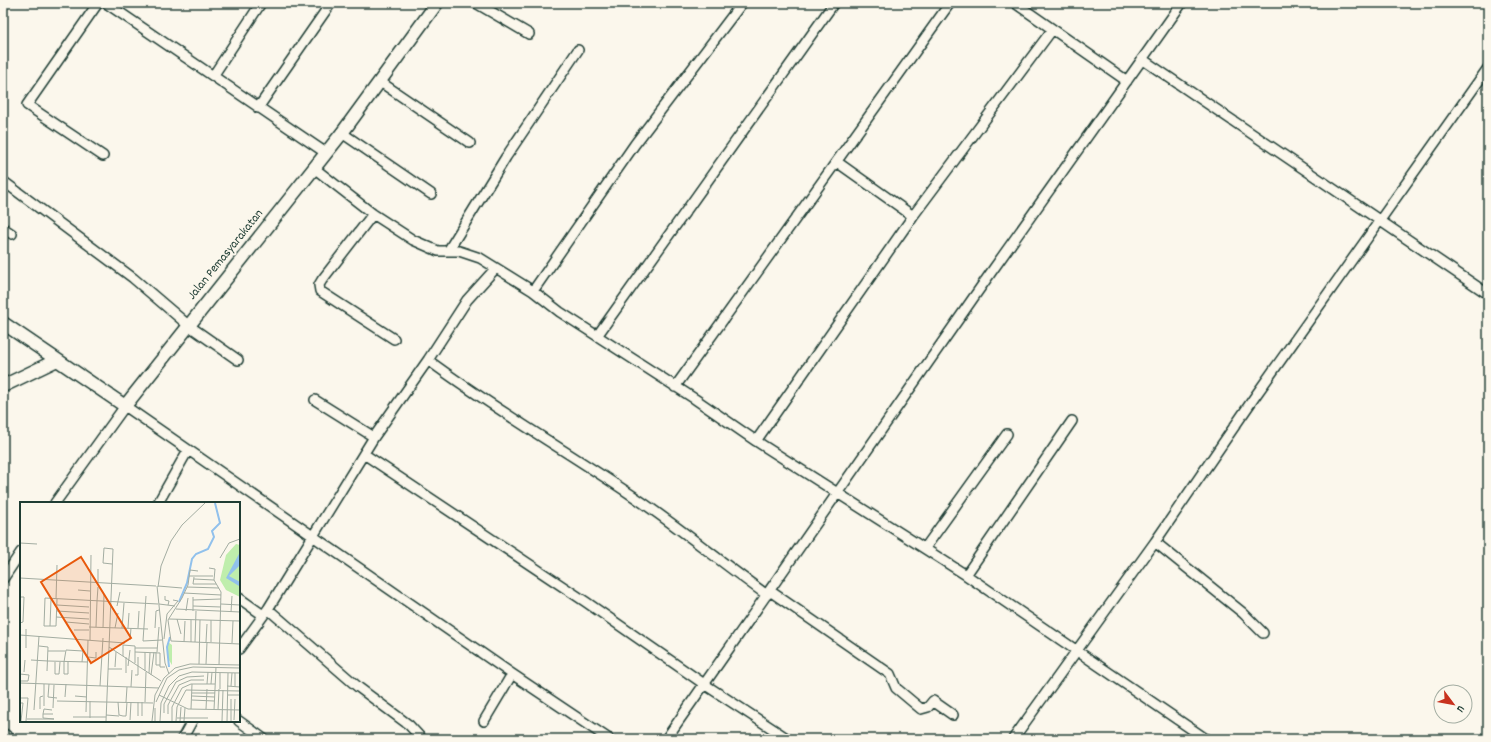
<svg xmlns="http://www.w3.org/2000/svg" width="1491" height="742" viewBox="0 0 1491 742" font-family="Dekko,sans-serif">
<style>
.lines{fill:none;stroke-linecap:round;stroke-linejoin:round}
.minor-casing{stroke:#1f3d34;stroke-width:12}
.tertiary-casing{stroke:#1f3d34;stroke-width:15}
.minor{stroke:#fbf7ec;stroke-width:9}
.tertiary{stroke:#fbf7ec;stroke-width:12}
.labels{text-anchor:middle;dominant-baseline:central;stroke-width:4;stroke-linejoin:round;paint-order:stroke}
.street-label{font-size:13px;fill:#1f3d34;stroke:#fbf7ec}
.inset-river{fill:none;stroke:#91c1ec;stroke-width:2}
.inset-road{fill:none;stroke:#a3ada2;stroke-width:1}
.view{fill:#e8590c;fill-opacity:0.15;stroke:#e8590c;stroke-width:2}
.inset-edge{fill:none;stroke:#1f3d34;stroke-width:2}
</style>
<rect width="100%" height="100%" fill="#fbf7ec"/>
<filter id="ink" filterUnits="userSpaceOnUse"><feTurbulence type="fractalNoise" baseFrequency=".025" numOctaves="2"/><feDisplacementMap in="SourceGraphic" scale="8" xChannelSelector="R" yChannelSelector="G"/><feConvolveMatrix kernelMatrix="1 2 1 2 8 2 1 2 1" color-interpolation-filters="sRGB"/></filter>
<g filter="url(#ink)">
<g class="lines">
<defs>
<path id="minor" d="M 98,3 L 27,105 L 103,156
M 106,3 L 326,153
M 476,3 L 529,34
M 1015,3 L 1127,81
M 1142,59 L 1488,294
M 213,76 L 261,3
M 379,81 L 470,143
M 258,108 L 331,3
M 342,133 L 431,194
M 837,162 L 913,216
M 314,168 L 373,214 L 413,240 L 438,251 L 459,251 L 480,258 L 533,291 L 560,312 L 695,399 L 756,441 L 966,575 L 1206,739
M 3,181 L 133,278 L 188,325 L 238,360
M 373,214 L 322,280 L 319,285 L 320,291 L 394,339
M 3,228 L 12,234
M 448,251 L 506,157 L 578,50
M 533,291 L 635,144 L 742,3
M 597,336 L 834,3
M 428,360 C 494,409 565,450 633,496 C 679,527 722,563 767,595
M 675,387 L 950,3
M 315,400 L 374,437
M 756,441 L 913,216 L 1052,30
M 364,454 L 586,602 L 704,684 L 788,739
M 55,503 L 125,406 L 512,674 L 609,739
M 158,503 L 188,450
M 1155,542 L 1243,613 L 1263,633
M 925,548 L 1007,434
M 966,575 L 1072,421
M 3,579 L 21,552
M 770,591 L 890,674 L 896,688 L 921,709 L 928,707 L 933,701 L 953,715
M 239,598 L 263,615
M 268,609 L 358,687 L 409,725 L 422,739
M 239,649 L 268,609 L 374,437 L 428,360 L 467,300 L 495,269
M 239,721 L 264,739
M 484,721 L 512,674
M 3,733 L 11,739
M 182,739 L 192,721
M 666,739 L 992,271 L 1182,3
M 1013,739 L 1155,542 L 1256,395 L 1488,68"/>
<path id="tertiary" d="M 3,323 L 125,406 L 342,133 L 437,3
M 3,386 L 57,360"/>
</defs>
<use href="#minor" class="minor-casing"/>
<use href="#tertiary" class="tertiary-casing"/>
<use href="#minor" class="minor"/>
<use href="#tertiary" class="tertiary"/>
</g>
</g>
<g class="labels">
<g class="street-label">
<text transform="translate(226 255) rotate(-51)">Jalan Pemasyarakatan</text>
</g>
</g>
<g transform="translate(20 502)">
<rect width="220" height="220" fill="#fbf7ec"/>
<path d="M 216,42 L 220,43 L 220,95 L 206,88 L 200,78 L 206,53 ZM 148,140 L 152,143 L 152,163 L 147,155 Z" fill="#bfeeac"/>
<path d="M 220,50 L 220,63 L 209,74 L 220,80 L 219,84 L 206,76 Z" fill="#91c1ec"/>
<path class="inset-river" d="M 159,100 L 167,81 L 172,57 L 176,52 L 188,47 L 194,35 L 192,29 L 200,21 L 195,1M 149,165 L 147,145 L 150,135"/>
<path class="inset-road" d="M 0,41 L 17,42M 200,56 L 209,41 L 220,37M 189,66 L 195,67 L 194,78 L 201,90 L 199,163M 178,69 L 170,68 L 168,83 L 162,96 L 148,118 L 151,139 L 220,142M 169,74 L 193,74M 174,75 L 173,82 L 196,82M 0,76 L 136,84M 174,77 L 194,78M 78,81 L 78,67M 137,84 L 145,161 L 149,172M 138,84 L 162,86M 138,85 L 141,64 L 151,39 L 162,23 L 185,1M 167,85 L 199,86M 58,88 L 70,89M 164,91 L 201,93M 126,94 L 123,139 L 142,138M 145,94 L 145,98 L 149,99 L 148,103M 0,95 L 4,95 L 3,120 L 0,121M 36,97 L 37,63M 37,97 L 36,124 L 24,124 L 25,96 L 138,102M 173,98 L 201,97M 77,99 L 78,85M 139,102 L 155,104M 201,102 L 220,103M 37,103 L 69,105M 97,104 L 100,90M 173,104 L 201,105M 156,107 L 220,110M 37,109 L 69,111M 166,109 L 168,96M 173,109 L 173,95M 211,110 L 212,94M 36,115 L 69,117M 149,117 L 220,119M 157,117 L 161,132M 46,120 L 69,122M 30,124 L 31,97M 69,125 L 128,127M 76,125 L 77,99M 83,126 L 84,92M 95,126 L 98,111M 102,126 L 104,101M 108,126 L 109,111M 118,126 L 119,109M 135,126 L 136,109 L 139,108M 54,128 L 69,128M 0,133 L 105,141M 144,137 L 147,112 L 158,99 L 153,98M 70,138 L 71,53M 110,138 L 111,126M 164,140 L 165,119M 171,140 L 171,118M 175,140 L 176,109M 186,140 L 187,122M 191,140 L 191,118M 212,141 L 213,119M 19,144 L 28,145 L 27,169M 89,145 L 141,179M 6,146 L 6,127M 115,146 L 137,146M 28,149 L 45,149M 115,150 L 140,151 L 140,165 L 145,165M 136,150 L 136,163 L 140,163M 137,150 L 139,125M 103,154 L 103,143 L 115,144 L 115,161M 68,155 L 76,156 L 76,150M 11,158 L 28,159M 28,159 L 68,160M 35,160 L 35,172 L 39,172 L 40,160M 44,160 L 46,148 L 63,149 L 62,160M 44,160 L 44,172 L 48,172 L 48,160M 179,162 L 180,118M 186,162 L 187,140M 108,164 L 110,148M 95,165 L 96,150M 88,167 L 102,167M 125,169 L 125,150M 4,170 L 5,158M 106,171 L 106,155M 129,171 L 130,151M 0,172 L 9,173 L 8,179 L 0,179M 115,173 L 118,173 L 118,155M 131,173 L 134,150M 0,181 L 139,186M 24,182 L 24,204M 29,182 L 28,195 L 37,196M 187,182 L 188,170M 191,182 L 192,170M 80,184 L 83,136M 207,184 L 220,185M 211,184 L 212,171M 111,185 L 112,168M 215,185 L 215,171M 195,187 L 196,165M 200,187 L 200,171M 172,191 L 195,191M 139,193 L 168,207 L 220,208M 207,193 L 220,193M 55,194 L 67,195M 172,194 L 195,195M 45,195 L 46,182M 0,196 L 8,196 L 6,219M 172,198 L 194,199M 37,199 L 133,201M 98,200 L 99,213 L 103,214 L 106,214 L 107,200M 106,200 L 107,185M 125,200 L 126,170M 136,200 L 147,176 L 159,168 L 173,165 L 220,166M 0,201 L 3,201 L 1,219M 33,206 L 34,183M 20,207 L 20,195 L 23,194M 171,207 L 172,182M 186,207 L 187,187M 14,208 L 19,134M 194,208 L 195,187M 198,208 L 199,187M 66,210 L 68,138M 144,211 L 144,202 L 156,180 L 167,175 L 184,174M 23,212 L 24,207 L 32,208M 148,212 L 148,203 L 159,183 L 171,178 L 184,178M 86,213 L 99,214M 118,214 L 118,200M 122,214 L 122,200M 53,215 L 86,215M 23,216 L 23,212 L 33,212M 70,216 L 70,199M 157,216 L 188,216M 7,217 L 34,217 L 23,216M 110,218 L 111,200M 214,218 L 215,197M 86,219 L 93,47 L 84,46 L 83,61 L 92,62M 132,219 L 135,193 L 144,176 L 155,166 L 170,162 L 220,163M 135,219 L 135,206M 140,219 L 141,201 L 149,184 L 159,174 L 172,170 L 220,171M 152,219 L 152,205 L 162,186 L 171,182 L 195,182M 156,219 L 157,205 L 166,188 L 220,189M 160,219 L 161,205M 164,219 L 165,206M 202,219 L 203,188M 207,219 L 208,171M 211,219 L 211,197"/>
<path class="view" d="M 61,55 L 111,136 L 71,161 L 21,80 Z"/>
<rect width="220" height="220" class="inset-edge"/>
</g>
<rect width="1491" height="742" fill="none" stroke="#fbf7ec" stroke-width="16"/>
<rect x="8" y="8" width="1475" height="726" fill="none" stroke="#1f3d34" stroke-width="1.5" filter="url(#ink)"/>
<g transform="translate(1453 704) rotate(122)"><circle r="19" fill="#fbf7ec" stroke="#a3ada2"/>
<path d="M0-3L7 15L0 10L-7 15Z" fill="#c8321e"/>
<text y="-6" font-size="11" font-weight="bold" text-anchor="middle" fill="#1f3d34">U</text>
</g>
</svg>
